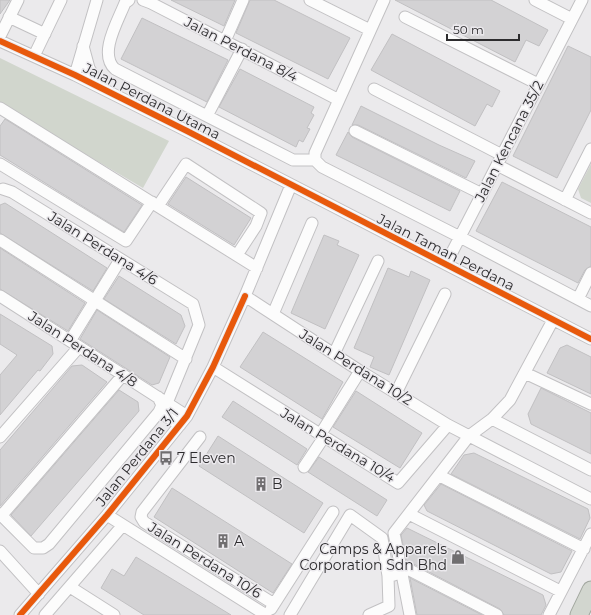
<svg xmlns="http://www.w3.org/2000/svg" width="591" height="615" viewBox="0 0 591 615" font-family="Montserrat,sans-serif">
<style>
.green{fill:#d1d6cd}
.building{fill:#d3d2d4;stroke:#c1c0c2}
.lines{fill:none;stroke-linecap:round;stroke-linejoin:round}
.minor-casing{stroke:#c2c1c3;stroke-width:13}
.highway-casing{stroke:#a1a69e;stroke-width:19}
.minor{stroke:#fcfcfc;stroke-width:11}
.highway{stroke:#d2d6cf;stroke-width:17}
.cycleway-casing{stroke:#ebe9ed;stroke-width:8}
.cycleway{stroke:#e8590c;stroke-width:6}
.labels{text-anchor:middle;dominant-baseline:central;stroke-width:3;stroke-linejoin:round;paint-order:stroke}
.street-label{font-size:14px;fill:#2d2c2e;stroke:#ebe9ed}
.poi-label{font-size:14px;fill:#2d2c2e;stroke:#ebe9ed;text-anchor:start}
</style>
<rect width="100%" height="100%" fill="#ebeaec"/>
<path class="green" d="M 0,58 L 169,141 L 143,188 L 0,104 Z
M 591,164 L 591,203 L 581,198 L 578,189 Z"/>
<path class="building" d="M 0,0 L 10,0 L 0,14 Z
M 171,0 L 235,0 L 224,26 Z
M 250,0 L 274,0 L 350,38 L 328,79 L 236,33 Z
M 395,0 L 491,0 L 548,30 L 539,46 L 526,40 L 515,62 Z
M 142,18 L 228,60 L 207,102 L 121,59 Z
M 392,34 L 500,91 L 492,107 L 487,104 L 475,126 L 371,70 Z
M 568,46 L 591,57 L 591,110 L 557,178 L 513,156 Z
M 240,69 L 314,107 L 311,113 L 314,115 L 307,128 L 310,129 L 303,142 L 299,140 L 296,147 L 219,107 Z
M 361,106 L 439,145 L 475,161 L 466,178 L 358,125 L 352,125 Z
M 5,119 L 142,205 L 124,232 L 0,155 L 0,126 Z
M 348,132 L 352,137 L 460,191 L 450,211 L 336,155 Z
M 186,177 L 251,218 L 234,245 L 168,204 Z
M 502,182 L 591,227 L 591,266 L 585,270 L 578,283 L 476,231 Z
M 5,203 L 107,268 L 93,291 L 0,233 L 0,205 Z
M 324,235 L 339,241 L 337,245 L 359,255 L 325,329 L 291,313 Z
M 0,248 L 85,303 L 68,331 L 0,289 Z
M 388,268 L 409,277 L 411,271 L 430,280 L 389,375 L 370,367 L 374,357 L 354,348 Z
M 119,276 L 181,315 L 185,326 L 176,344 L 104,299 Z
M 97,310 L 170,357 L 159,383 L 152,385 L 80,339 Z
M 0,314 L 52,346 L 53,354 L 40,371 L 38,370 L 0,415 L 0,375 L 17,355 L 0,344 Z
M 263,332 L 343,382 L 322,419 L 240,367 Z
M 567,345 L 591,357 L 591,394 L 547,373 L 560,348 Z
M 82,365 L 107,382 L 0,506 L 0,450 L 72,366 Z
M 541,388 L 591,413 L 591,454 L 531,424 L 528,414 Z
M 119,390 L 138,402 L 139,411 L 31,536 L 11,515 Z
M 356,391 L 422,433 L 400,468 L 333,427 Z
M 233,401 L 307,449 L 297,465 L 222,417 Z
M 218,436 L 323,503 L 304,533 L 199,466 Z
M 474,453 L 588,509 L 590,518 L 580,539 L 451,474 L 464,455 Z
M 319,457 L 387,500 L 377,516 L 308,472 Z
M 441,484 L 572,551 L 561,572 L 551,574 L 427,511 L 424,505 Z
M 172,488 L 292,564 L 273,593 L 154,517 Z
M 407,528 L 543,595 L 546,605 L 541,615 L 504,615 L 500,609 L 406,560 L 401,535 Z
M 136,557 L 213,604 L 231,615 L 144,615 L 101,588 L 112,569 L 124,576 Z
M 410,578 L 482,615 L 417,615 Z"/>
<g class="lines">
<defs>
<path id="minor" d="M 129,0 L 125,3 C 118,21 98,54 115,69 L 293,160 L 315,160
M 143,0 L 151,3 L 339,100
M 310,0 L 370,30
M 535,0 L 572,19
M 9,17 L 45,34
M 405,17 L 538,84
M 0,36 L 18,0
M 0,41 L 75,75 L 187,131 L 591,339
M 225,41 L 243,0
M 83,46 L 89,68 L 100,87
M 34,56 L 61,0
M 75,75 L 97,0
M 374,89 L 502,155
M 0,108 L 257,268
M 207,116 L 242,49
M 355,131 L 482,194
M 315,160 L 322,167 L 460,237 L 591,306
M 315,160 L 315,153 L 384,0
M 0,164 L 126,241 L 152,202
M 497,165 L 591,213
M 3,189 L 12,192 L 193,304 L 199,325 L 167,403
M 565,200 L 591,149
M 158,206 L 186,164 L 261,213 L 256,226 L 237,255
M 0,240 L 186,359
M 446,264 L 582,0
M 0,296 L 187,416
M 245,296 L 360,371 L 448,425 L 591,499
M 578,299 L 591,273
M 273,314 L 312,223
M 70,341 L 120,260
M 334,354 L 378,261
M 213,367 L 398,483 L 448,425
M 525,373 L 591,404
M 396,393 L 445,294
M 159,412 L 180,425
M 492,419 L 591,470
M 320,435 L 360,371
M 0,437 L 79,347
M 200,437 L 142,512 L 141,517 L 144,522 L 274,604
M 304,467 L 324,437
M 440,476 L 584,549
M 0,514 L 34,548 L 43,548 L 49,544 L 159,412 L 162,405 L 158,397
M 409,514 L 560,591
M 2,515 L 123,375
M 107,515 L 266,615
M 0,551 L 39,594
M 400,565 L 497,615
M 70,587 L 114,615
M 271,609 L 333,512
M 20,615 L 107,515 L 187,416 L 213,367 L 245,296 L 291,185
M 45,615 L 123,525
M 290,615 L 350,515 L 382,538 L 388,576
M 369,615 L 389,606 L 388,576 L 394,575
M 410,615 L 394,533 L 469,436 L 492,419 L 510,400 L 553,320
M 549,615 L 591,534"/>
<path id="highway" d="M 579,615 L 591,590"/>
</defs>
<use href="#minor" class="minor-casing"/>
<use href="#highway" class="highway-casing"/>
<use href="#minor" class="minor"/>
<use href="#highway" class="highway"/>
<defs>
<path id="cycleway" d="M 0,41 L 75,75 L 187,131 L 591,339
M 20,615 L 107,515 L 187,416 L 213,367 L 245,296"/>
</defs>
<use href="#cycleway" class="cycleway-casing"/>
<use href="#cycleway" class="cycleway"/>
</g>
<defs>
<symbol id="bus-bare" viewBox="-9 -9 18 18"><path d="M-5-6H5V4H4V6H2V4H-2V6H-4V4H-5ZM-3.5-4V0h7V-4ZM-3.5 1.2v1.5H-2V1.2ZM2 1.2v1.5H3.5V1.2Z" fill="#706e70" stroke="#ebe9ed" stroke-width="2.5" paint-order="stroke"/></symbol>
<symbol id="building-bare" viewBox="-9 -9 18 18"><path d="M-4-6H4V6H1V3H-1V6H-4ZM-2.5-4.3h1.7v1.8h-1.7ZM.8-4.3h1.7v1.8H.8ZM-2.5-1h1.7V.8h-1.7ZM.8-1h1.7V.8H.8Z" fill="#706e70" stroke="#ebe9ed" stroke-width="2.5" paint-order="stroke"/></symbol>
<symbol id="shop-bare" viewBox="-9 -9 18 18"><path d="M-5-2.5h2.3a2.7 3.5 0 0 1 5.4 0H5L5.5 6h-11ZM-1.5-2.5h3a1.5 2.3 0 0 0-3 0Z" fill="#706e70" stroke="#ebe9ed" stroke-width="2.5" paint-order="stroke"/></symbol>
</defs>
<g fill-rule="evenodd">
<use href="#bus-bare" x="156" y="448" width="20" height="20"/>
<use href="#building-bare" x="251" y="474" width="20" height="20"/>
<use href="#building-bare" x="213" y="531" width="20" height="20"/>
<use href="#shop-bare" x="448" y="547" width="20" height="20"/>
</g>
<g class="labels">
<g class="street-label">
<text transform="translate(241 49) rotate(27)">Jalan Perdana 8/4</text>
<text transform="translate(152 101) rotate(27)">Jalan Perdana Utama</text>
<text transform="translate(509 141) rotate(-63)">Jalan Kencana 35/2</text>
<text transform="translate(103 248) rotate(32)">Jalan Perdana 4/6</text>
<text transform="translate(446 252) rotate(27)">Jalan Taman Perdana</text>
<text transform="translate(83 349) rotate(33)">Jalan Perdana 4/8</text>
<text transform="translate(356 367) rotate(32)">Jalan Perdana 10/2</text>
<text transform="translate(338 445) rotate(31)">Jalan Perdana 10/4</text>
<text transform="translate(137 457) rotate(-51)">Jalan Perdana 3/1</text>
<text transform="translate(205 560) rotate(32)">Jalan Perdana 10/6</text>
</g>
<g class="poi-label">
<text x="177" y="458">7 Eleven</text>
<text x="272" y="484">B</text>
<text x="234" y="541">A</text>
<text x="447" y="549" text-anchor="end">Camps &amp; Apparels<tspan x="447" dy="16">Corporation Sdn Bhd</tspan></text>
</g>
</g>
<path d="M447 34v6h72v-6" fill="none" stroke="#2d2c2e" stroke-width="2"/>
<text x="453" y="34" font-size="12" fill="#2d2c2e" stroke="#ebe9ed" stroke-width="3" paint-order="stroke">50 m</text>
</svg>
